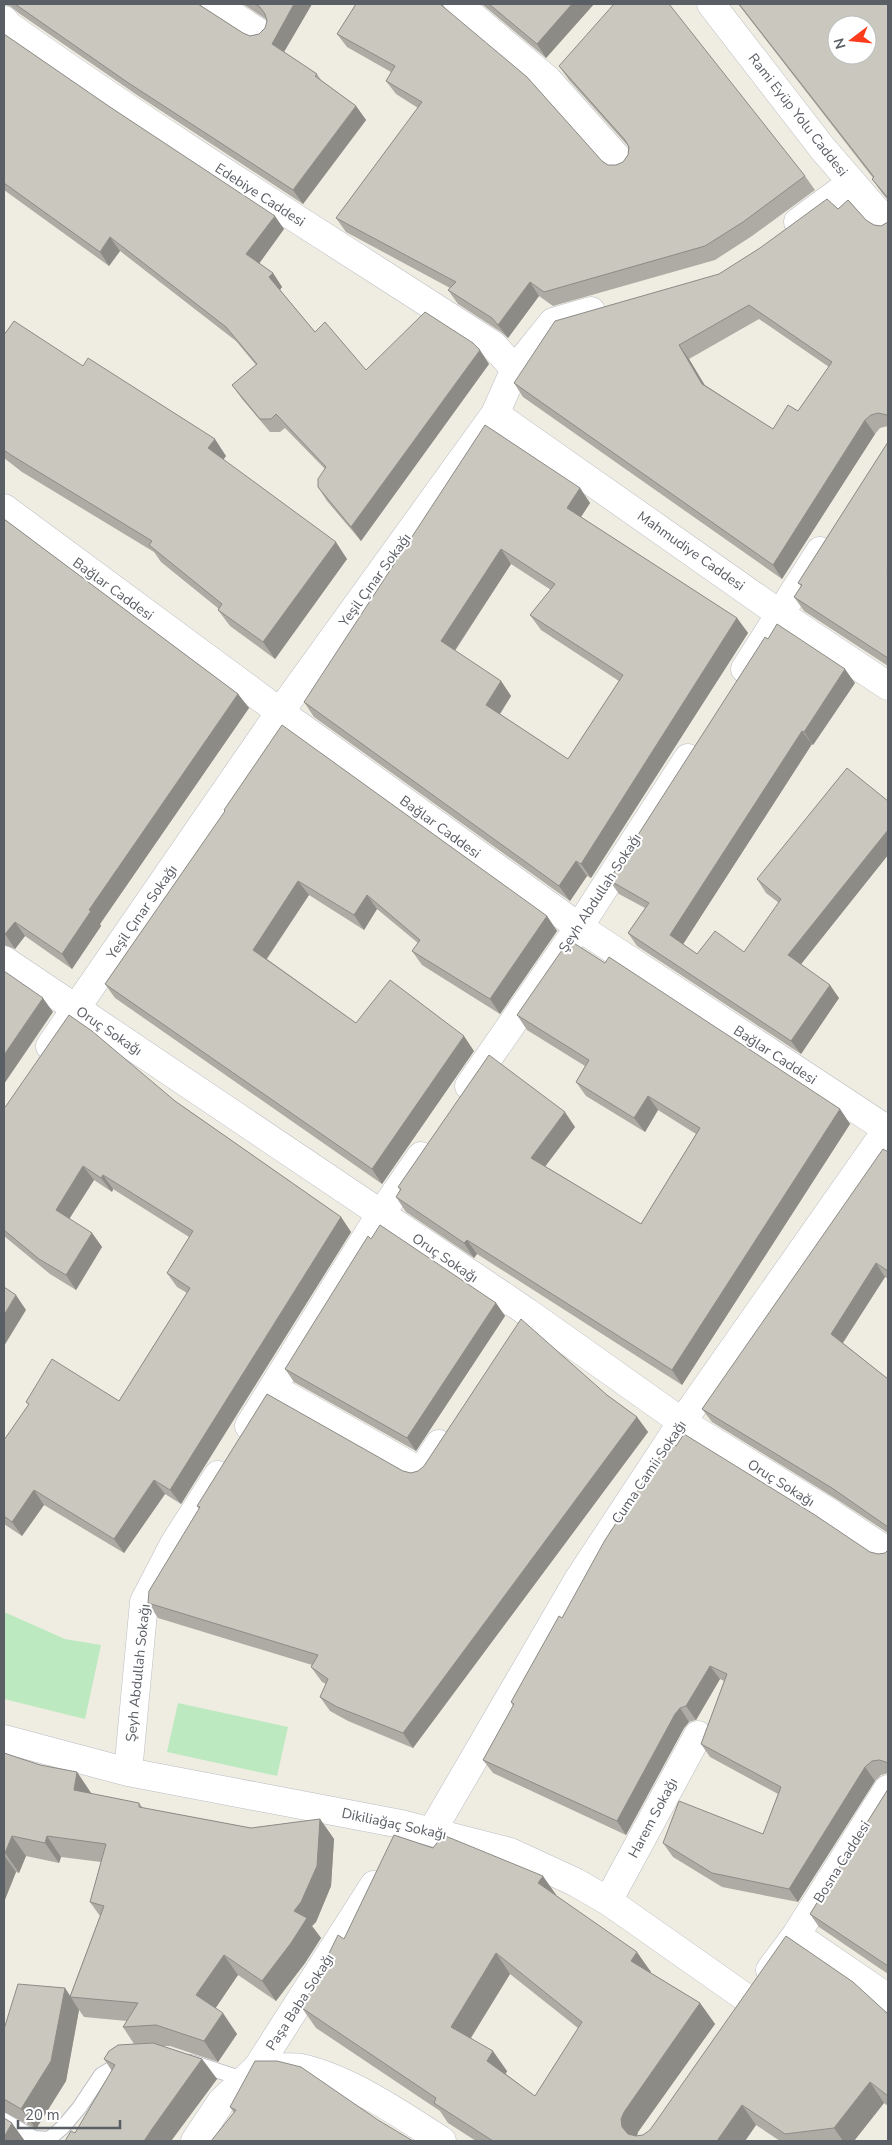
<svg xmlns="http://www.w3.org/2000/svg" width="892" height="2145" viewBox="0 0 892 2145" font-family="'Nunito Sans',sans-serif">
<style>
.green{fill:#bce9bf}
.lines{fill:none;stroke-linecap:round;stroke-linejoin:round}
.lane-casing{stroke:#babcc3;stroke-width:16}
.street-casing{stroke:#babcc3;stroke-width:29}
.lane{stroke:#fff;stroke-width:14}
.street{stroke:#fff;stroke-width:28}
.wall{fill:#aeaba4;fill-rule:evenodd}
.shaded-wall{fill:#8d8b86}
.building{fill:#cac7bf;stroke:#8d8b86;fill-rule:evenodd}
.labels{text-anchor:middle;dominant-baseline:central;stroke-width:4;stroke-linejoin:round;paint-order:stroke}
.street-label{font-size:14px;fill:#5a5e65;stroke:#fff}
</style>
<rect width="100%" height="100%" fill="#efede2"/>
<path class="green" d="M 4,1612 L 65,1639 L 101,1645 L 85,1719 L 4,1699 Z
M 178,1703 L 288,1727 L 277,1776 L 167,1752 Z"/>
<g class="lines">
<defs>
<path id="lane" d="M 191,2062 L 243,2079
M 4,2120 L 34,2138 L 49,2139 L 63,2127 L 79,2108 L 101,2075 L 127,2059"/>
<path id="street" d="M 215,4 L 261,34
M 458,4 L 548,80 L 623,164
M 711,4 L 823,149 L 888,224
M 4,20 L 9,26 C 166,138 331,240 493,345 L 515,369
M 798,222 L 851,183
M 495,414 L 780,614 L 888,686
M 4,508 L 280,712 L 579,927 L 888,1130
M 745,669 L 820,551
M 4,960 L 527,1312 L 682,1422 L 833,1515 L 888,1552
M 50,1046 L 280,712 L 495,414 L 515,369 L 553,322 L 591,311
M 469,1086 L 579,927 L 688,758
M 273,1388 L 421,1472 L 439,1444
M 249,1426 L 380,1215 L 421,1156
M 4,1739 L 128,1772 L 401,1824 L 510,1852 L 575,1882 L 608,1901 L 749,2000
M 128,1772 L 144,1602 L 174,1544 L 218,1475
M 432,1831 L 578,1580 L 682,1422 L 888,1128
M 608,1901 L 698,1735
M 796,1935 L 888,1998
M 770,1970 L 796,1935 L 888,1789
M 269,2068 C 279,2068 291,2066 301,2068 C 349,2079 401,2114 442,2141
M 195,2141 L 221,2102 L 257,2068 L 374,1885"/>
</defs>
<use href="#lane" class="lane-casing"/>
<use href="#street" class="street-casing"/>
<use href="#lane" class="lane"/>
<use href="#street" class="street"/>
</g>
<path class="wall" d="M 4,4 L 200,4 L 200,5 L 243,33 L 250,36 L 259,34 L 265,28 L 267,21 L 266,19 L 243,4 L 312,4 L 284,52 L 317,74 L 321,80 L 356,106 L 366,120 L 303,204 L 137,95 L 20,14 L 10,6 L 4,5 Z
M 356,4 L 443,4 L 443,6 L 602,161 L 608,165 L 616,165 L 623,162 L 628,155 L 628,146 L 569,80 L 559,66 L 805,176 L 815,190 L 752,236 L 715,260 L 553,306 L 539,296 L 508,338 L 501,332 L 458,304 L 448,290 L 450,288 L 346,232 L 336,218 L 418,108 L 396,94 L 386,81 L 391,72 L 347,47 L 337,34 Z
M 482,4 L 594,4 L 546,58 Z
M 738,4 L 888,4 L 888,200 L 882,193 L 872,179 L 873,178 Z
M 4,34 L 284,229 L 259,263 L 273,273 L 282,287 L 280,290 L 315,332 L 366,370 L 489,364 L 361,541 L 327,501 L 318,487 L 325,469 L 285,428 L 280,432 L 270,432 L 242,399 L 232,385 L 256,365 L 236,341 L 120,251 L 109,266 L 4,190 Z
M 838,209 L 866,220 L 874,225 L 881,226 L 888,222 L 888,426 L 880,428 L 875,434 L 782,579 L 523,397 L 514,383 L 719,274 ZM 759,319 L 829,367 L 798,411 L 773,429 L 705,385 L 689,359 Z
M 4,335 L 83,366 L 226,456 L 223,460 L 347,559 L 275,659 L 230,626 L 218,610 L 219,609 L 161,562 L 154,552 L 22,472 L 4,458 Z
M 888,442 L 888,666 L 804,611 L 794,597 L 801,586 L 798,583 Z
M 580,488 L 590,503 L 581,517 L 737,618 L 748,633 L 591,878 L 587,876 L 570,901 L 314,717 L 304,702 ZM 511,564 L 551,590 L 530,615 L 541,630 L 619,681 L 568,759 L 500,714 L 511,696 L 501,681 L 455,651 Z
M 4,519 L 238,694 L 249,708 L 100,924 L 101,926 L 72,969 L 25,936 L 15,949 L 4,945 Z
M 855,683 L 813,745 L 812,744 L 683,944 L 697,954 L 744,952 L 779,903 L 766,893 L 757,879 L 888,801 L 888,855 L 801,964 L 839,998 L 801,1054 L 637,946 L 628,933 L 645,908 L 619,894 L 609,880 Z
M 224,810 L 547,916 L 557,931 L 500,1014 L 422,965 L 412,951 L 418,943 L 377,909 L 364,930 L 309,895 L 267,959 L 356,1023 L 474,1051 L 382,1184 L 115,998 L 105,984 L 225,812 Z
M 605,963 L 840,1109 L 850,1124 L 682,1385 L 477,1254 L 474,1258 L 406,1212 L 396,1197 L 400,1190 L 398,1187 L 575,1127 L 545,1166 L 641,1224 L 696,1134 L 658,1110 L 645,1132 L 586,1096 L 576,1082 L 585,1066 L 527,1030 L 517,1015 Z
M 175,1101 L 341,1217 L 351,1232 L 181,1504 L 165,1494 L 124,1553 L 44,1505 L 22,1536 L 4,1524 L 4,1440 L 29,1405 L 26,1402 L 119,1401 L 187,1293 L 177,1287 L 167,1273 L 189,1237 L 113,1189 L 112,1192 L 94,1180 L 69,1219 L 92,1233 L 102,1247 L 76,1290 L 50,1274 L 4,1236 L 4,1108 Z
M 888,1152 L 888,1279 L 885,1277 L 843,1343 L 888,1379 L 888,1533 L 841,1502 L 712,1422 L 702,1409 Z
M 496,1303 L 505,1316 L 416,1451 L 294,1382 L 285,1369 Z
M 607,1395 L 637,1417 L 648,1432 L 413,1748 L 348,1721 L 330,1711 L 320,1697 L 326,1684 L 322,1682 L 311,1667 L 312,1665 L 158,1618 L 148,1603 L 199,1509 L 197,1506 L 403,1471 L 411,1473 L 418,1471 Z
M 676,1446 L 870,1552 L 878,1554 L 885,1553 L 888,1550 L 888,1773 L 881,1775 L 875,1781 L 798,1902 L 722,1887 L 673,1857 L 663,1843 L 763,1834 L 778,1794 L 710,1757 L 701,1744 L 724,1681 L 720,1679 L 696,1720 L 689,1722 L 684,1728 L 626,1835 L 493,1773 L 483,1760 L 513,1706 L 511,1702 L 562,1618 Z
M 4,1753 L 40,1765 L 77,1772 L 91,1793 L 91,1794 L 139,1803 L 143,1808 L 251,1828 L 320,1819 L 334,1839 L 331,1886 L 316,1922 L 312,1926 L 321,1938 L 305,1963 L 276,2001 L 238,1975 L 215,2008 L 237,2034 L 218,2062 L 170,2046 L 163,2046 L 202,2059 L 217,2079 L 171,2141 L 65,2141 L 75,2133 L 112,2071 L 104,2059 L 134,2044 L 123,2027 L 127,2021 L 84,2017 L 79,2010 L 66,2081 L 36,2129 L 4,2112 L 4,2029 L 65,1988 L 70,1996 L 100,1916 L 90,1902 L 101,1862 L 61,1857 L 59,1863 L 26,1856 L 19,1873 L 16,1872 L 4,1902 Z
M 888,1789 L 888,1974 L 819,1927 L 810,1914 Z
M 557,1896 L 651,1972 L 651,1973 L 700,2003 L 715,2024 L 638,2132 L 637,2136 L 643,2135 L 888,2014 L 888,2106 L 884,2103 L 854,2141 L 780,2141 L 756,2125 L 745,2141 L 476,2141 L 448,2123 L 440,2111 L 316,2028 L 302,2008 L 344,1939 ZM 510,1974 L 578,2028 L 535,2096 L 506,2074 L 507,2071 L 471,2038 Z
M 230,2107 L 378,2120 L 234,2113 Z"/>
<path class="shaded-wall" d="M 294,4 L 312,4 L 281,57 L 272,44 Z
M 572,4 L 594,4 L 546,58 L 537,44 Z
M 356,106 L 366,120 L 303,204 L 293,190 Z
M 275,216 L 284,229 L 256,268 L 246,254 Z
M 110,237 L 120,251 L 109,266 L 100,252 Z
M 273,273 L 282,287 L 279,291 L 269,277 Z
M 530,282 L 539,296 L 508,338 L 498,325 Z
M 679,345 L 689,359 L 712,398 L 702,384 Z
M 480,350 L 489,364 L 361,541 L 351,527 Z
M 865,420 L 875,434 L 782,579 L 773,565 Z
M 215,439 L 226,456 L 219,465 L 208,448 Z
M 580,488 L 590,503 L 577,523 L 567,508 Z
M 336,542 L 347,559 L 275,659 L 263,642 Z
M 501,549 L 511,564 L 451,656 L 441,641 Z
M 737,618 L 748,633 L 591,878 L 581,864 Z
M 845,669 L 855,683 L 813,745 L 804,732 Z
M 501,681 L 511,696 L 496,720 L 486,705 Z
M 238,694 L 249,708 L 100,924 L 101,926 L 72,969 L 62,954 L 89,910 Z
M 802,731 L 812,744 L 680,949 L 670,935 Z
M 888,830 L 888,855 L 798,968 L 788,955 Z
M 576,861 L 587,876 L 570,901 L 559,886 Z
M 298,881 L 309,895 L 263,964 L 253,950 Z
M 367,895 L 377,909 L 364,930 L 354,915 Z
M 547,916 L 557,931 L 500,1014 L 490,999 Z
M 15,922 L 25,936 L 15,949 L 5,934 Z
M 830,985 L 839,998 L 801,1054 L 791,1041 Z
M 43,998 L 53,1012 L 4,1084 L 4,1055 Z
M 464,1036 L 474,1051 L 382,1184 L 372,1169 Z
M 648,1096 L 658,1110 L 645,1132 L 634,1118 Z
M 840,1109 L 850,1124 L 682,1385 L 672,1370 Z
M 565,1112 L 575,1127 L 541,1172 L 531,1158 Z
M 83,1166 L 94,1180 L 66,1224 L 56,1210 Z
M 103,1175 L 113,1189 L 112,1192 L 101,1178 Z
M 341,1217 L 351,1232 L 181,1504 L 170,1490 Z
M 92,1233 L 102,1247 L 76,1290 L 66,1275 Z
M 467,1240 L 477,1254 L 474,1258 L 464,1243 Z
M 876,1263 L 885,1277 L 840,1347 L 831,1334 Z
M 16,1295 L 26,1310 L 4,1346 L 4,1315 Z
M 496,1303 L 505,1316 L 416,1451 L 407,1438 Z
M 637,1417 L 648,1432 L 413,1748 L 403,1733 Z
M 154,1480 L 165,1494 L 124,1553 L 114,1539 Z
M 34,1490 L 44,1505 L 22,1536 L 12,1522 Z
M 710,1666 L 720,1679 L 696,1720 L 686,1706 Z
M 680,1708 L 689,1722 L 684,1728 L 626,1835 L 617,1821 L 675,1714 Z
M 865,1767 L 875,1781 L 798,1902 L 789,1889 Z
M 77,1772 L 91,1793 L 89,1811 L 74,1790 Z
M 320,1819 L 334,1839 L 331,1886 L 316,1922 L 312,1926 L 321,1938 L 305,1963 L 276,2001 L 262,1981 L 294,1911 Z
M 12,1836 L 26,1856 L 19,1873 L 5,1853 Z
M 47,1836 L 61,1857 L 59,1863 L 45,1843 Z
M 4,1855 L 16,1872 L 4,1902 Z
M 543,1876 L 557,1896 L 538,1883 Z
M 637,1952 L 651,1972 L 645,1982 L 631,1961 Z
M 496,1953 L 510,1974 L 465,2047 L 451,2027 Z
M 224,1955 L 238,1975 L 211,2015 L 196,1995 Z
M 65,1988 L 79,2010 L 66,2081 L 36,2129 L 21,2109 Z
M 700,2003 L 715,2024 L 638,2132 L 636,2139 L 633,2141 L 622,2127 L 621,2119 L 624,2112 Z
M 223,2013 L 237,2034 L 218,2062 L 204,2041 Z
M 493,2051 L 507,2071 L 501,2081 L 487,2061 Z
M 202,2059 L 217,2079 L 171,2141 L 144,2141 L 152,2129 Z
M 870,2082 L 884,2103 L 854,2141 L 843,2141 L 834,2128 Z
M 742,2105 L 756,2125 L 745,2141 L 717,2141 Z
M 12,2123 L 25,2141 L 4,2141 L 4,2137 Z"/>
<path class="building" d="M 15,4 L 198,4 L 243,33 L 250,36 L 259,34 L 265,28 L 267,21 L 265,14 L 260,7 L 255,4 L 294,4 L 272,44 L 317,74 L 315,76 L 356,106 L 293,190 L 127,82 Z
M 356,4 L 440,4 L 527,77 L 602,161 L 608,165 L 616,165 L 623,162 L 628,155 L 629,147 L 625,140 L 559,66 L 614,4 L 669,4 L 805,176 L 743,222 L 705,246 L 544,292 L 530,282 L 498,325 L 492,318 L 448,290 L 456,282 L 336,218 L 422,102 L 386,81 L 395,66 L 337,34 Z
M 489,4 L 572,4 L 537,44 Z
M 739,4 L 888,4 L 888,198 L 872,179 L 874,177 ZM 837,25 L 867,25 L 867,55 L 837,55 Z
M 4,34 L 110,107 L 275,216 L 246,254 L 273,273 L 269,277 L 315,332 L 325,322 L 366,370 L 425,312 L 473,343 L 480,350 L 351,527 L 318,487 L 318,479 L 326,467 L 276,414 L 271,419 L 260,419 L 232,385 L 257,364 L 226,327 L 110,237 L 100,252 L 4,183 Z
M 827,199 L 838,209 L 848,200 L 866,220 L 874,225 L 881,226 L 888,222 L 888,417 L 887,415 L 878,413 L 871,415 L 865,420 L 773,565 L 514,383 L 555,321 L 719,274 L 760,248 ZM 749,305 L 832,362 L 798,411 L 788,405 L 773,429 L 702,384 L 679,345 Z
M 14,321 L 83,366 L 88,358 L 215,439 L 208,448 L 336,542 L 263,642 L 218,610 L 222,604 L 149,545 L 152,541 L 11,455 L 4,450 L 4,335 Z
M 485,425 L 580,488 L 567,508 L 737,618 L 581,864 L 576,861 L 559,886 L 304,702 ZM 501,549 L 555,584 L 530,615 L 623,675 L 568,759 L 486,705 L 501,681 L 441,641 Z
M 888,442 L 888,569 L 887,571 L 888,571 L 888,658 L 794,597 L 802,585 L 798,583 Z
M 4,519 L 238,694 L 89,910 L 91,911 L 62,954 L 15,922 L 5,934 L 4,934 Z
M 777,624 L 845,669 L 804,732 L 802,731 L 670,935 L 697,954 L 715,931 L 744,952 L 781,899 L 757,879 L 847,768 L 888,801 L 888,830 L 788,955 L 830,985 L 791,1041 L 628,933 L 649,903 L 609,880 L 765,637 L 768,639 Z
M 282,725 L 547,916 L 490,999 L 412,951 L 420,940 L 367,895 L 354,915 L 298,881 L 253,950 L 356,1023 L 390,980 L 464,1036 L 372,1169 L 105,984 L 225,811 L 224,810 Z
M 569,940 L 605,963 L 609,957 L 840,1109 L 672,1370 L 467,1240 L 464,1243 L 396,1197 L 401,1189 L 398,1187 L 489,1055 L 565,1112 L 531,1158 L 641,1224 L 700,1128 L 648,1096 L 634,1118 L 576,1082 L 589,1060 L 517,1015 Z
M 4,971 L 43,998 L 4,1055 Z
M 69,1015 L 92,1031 L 175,1101 L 341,1217 L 170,1490 L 154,1480 L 114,1539 L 34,1490 L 12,1522 L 4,1516 L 4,1440 L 29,1404 L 26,1402 L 52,1359 L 119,1401 L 190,1288 L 167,1273 L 193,1231 L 103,1175 L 101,1178 L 83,1166 L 56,1210 L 92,1233 L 66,1275 L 39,1259 L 4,1230 L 4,1108 L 6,1106 Z
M 883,1149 L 888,1152 L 888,1271 L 876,1263 L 831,1334 L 888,1379 L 888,1527 L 832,1488 L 702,1409 Z
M 380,1225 L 496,1303 L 407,1438 L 285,1369 L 368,1236 L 371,1239 Z
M 4,1287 L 16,1295 L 4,1315 Z
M 521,1319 L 607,1395 L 637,1417 L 403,1733 L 337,1707 L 320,1697 L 328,1679 L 311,1667 L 318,1655 L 148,1603 L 149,1591 L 200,1507 L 197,1506 L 267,1394 L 403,1471 L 411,1473 L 418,1471 L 424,1466 Z
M 684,1434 L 815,1515 L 870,1552 L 878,1554 L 885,1553 L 888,1550 L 888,1764 L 886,1762 L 879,1760 L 872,1761 L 865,1767 L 789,1889 L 712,1873 L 663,1843 L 679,1801 L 763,1834 L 781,1787 L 701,1744 L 727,1674 L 710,1666 L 686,1706 L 680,1708 L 675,1714 L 617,1821 L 483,1760 L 514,1704 L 511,1702 L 559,1616 L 562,1618 L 605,1540 L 670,1441 L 676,1446 Z
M 4,1753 L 40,1765 L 77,1772 L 74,1790 L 139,1803 L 139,1807 L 251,1828 L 320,1819 L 317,1866 L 301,1902 L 294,1911 L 307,1918 L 291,1943 L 262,1981 L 224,1955 L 196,1995 L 223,2013 L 204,2041 L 156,2025 L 123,2027 L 138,2003 L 70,1997 L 104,1906 L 90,1902 L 106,1844 L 47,1836 L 45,1843 L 12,1836 L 5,1853 L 4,1852 Z
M 888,1789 L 888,1966 L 810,1914 Z
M 394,1835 L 433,1848 L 443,1835 L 543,1876 L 538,1883 L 637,1952 L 631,1961 L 700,2003 L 624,2112 L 621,2119 L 622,2127 L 628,2134 L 636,2136 L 643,2135 L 650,2130 L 786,1936 L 853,1982 L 888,2014 L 888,2096 L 870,2082 L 834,2128 L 785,2134 L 742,2105 L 717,2141 L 493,2141 L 434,2103 L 436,2098 L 302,2008 L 338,1935 L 344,1939 ZM 496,1953 L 582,2022 L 535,2096 L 487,2061 L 493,2051 L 451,2027 Z
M 18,1984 L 65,1988 L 51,2061 L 21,2109 L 4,2099 L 4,2029 Z
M 153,2043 L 202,2059 L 152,2129 L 144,2141 L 65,2141 L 71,2131 L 75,2133 L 115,2065 L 104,2059 L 109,2051 L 118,2045 Z
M 255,2061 L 277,2061 L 301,2067 L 378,2120 L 413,2141 L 211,2141 L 236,2110 L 230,2107 Z
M 4,2118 L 12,2123 L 4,2137 Z"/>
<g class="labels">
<g class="street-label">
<text transform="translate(798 115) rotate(52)">Rami Eyüp Yolu Caddesi</text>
<text transform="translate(260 195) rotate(33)">Edebiye Caddesi</text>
<text transform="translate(691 551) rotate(35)">Mahmudiye Caddesi</text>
<text transform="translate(375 580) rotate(-54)">Yeşil Çınar Sokağı</text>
<text transform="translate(113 589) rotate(36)">Bağlar Caddesi</text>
<text transform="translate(440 827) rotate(36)">Bağlar Caddesi</text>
<text transform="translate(600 893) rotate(-57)">Şeyh Abdullah Sokağı</text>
<text transform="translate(142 912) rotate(-55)">Yeşil Çınar Sokağı</text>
<text transform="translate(109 1031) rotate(34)">Oruç Sokağı</text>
<text transform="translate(775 1055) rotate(33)">Bağlar Caddesi</text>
<text transform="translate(445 1258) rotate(34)">Oruç Sokağı</text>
<text transform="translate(649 1472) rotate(-56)">Cuma Camii Sokağı</text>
<text transform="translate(781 1483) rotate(32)">Oruç Sokağı</text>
<text transform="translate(138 1673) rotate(-84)">Şeyh Abdullah Sokağı</text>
<text transform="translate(653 1818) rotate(-62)">Harem Sokağı</text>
<text transform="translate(394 1824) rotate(12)">Dikiliağaç Sokağı</text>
<text transform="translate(842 1862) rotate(-58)">Bosna Caddesi</text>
<text transform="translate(300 2002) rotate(-57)">Paşa Baba Sokağı</text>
</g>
</g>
<rect width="892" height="2145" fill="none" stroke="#5a5e65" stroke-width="10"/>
<g transform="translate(852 40) rotate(254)"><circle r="24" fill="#ffffff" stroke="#bdbfc1"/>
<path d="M0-4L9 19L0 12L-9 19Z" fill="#fb3b1c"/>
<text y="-8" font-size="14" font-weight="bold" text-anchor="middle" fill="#5a5e65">N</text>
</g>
<path d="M18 2120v8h102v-8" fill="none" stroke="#5a5e65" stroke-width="2.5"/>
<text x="25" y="2120" font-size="15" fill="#5a5e65" stroke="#ffffff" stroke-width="4" paint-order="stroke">20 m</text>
</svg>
